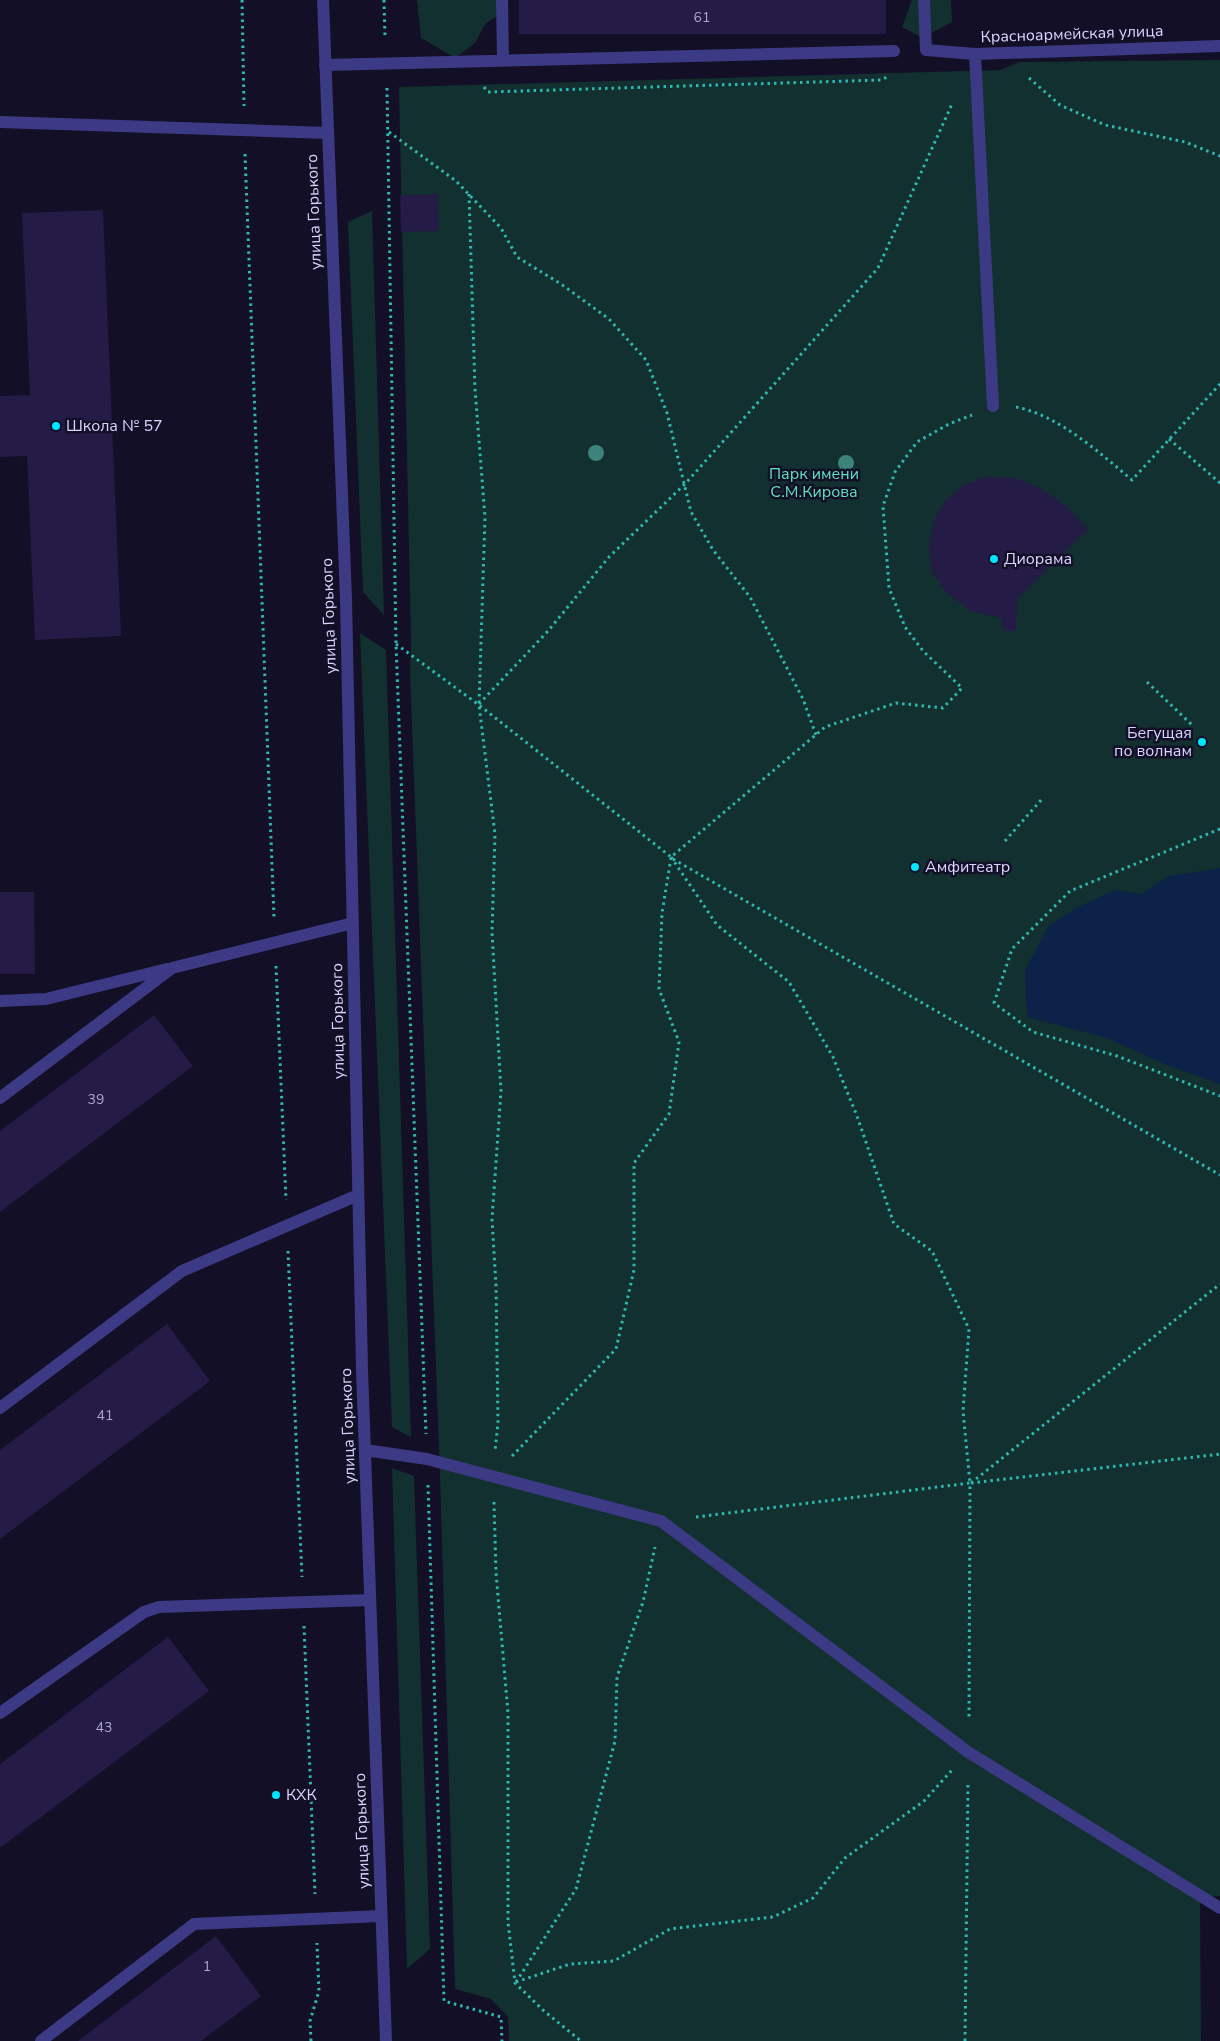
<svg xmlns="http://www.w3.org/2000/svg" width="1220" height="2041" viewBox="0 0 1220 2041" font-family="'Nunito Sans',sans-serif">
<style>
.green{fill:#12302f}
.water{fill:#0c2248}
.building{fill:#241b47}
.lines{fill:none;stroke-linecap:round;stroke-linejoin:round}
.path{stroke:#2fb8b0;stroke-width:3;stroke-dasharray:2.5 4;stroke-linecap:butt}
.minor{stroke:#3d3a85;stroke-width:12}
.tree{fill:#3d827b}
.poi-dot{fill:#00e5ff;stroke:#130f26;stroke-width:2}
.labels{text-anchor:middle;dominant-baseline:central;stroke-width:5;stroke-linejoin:round;paint-order:stroke}
.number-label{font-size:14px;fill:#aca6d1}
.street-label{font-size:16px;fill:#d9d4ff;stroke:#130f26}
.poi-label{font-size:16px;fill:#d9d4ff;stroke:#130f26;text-anchor:start}
.park-label{font-size:16px;fill:#5fe0c0;stroke:#130f26}
</style>
<rect width="100%" height="100%" fill="#130f26"/>
<path class="green" d="M 417,0 L 509,0 L 506,11 L 486,23 L 475,43 L 455,58 L 421,38 Z
M 912,0 L 951,0 L 952,22 L 922,38 L 902,27 Z
M 1220,60 L 1220,1896 L 1200,1897 L 1201,2041 L 509,2041 L 508,2017 L 491,1999 L 455,1989 L 440,1475 L 410,672 L 411,641 L 399,87 L 1000,70 L 1019,62 Z
M 372,211 L 384,615 L 363,592 L 348,222 Z
M 360,633 L 386,650 L 411,1437 L 392,1427 Z
M 392,1468 L 414,1476 L 430,1949 L 407,1969 Z"/>
<path class="water" d="M 1220,868 L 1220,1084 L 1167,1065 L 1107,1038 L 1027,1017 L 1025,970 L 1049,925 L 1078,907 L 1115,890 L 1141,894 L 1169,876 Z"/>
<path class="building" d="M 519,0 L 886,0 L 886,34 L 519,34 Z
M 438,194 L 439,231 L 401,232 L 400,195 Z
M 103,210 L 121,636 L 35,640 L 27,456 L 0,457 L 0,396 L 30,395 L 22,213 Z
M 985,477 L 1015,478 L 1040,488 L 1066,506 L 1088,529 L 1017,599 L 1016,631 L 1003,631 L 1001,618 L 971,611 L 948,594 L 932,572 L 929,545 L 933,523 L 944,502 L 963,485 Z
M 0,892 L 34,892 L 35,974 L 0,974 Z
M 154,1015 L 193,1066 L 0,1212 L 0,1131 Z
M 167,1324 L 210,1381 L 0,1539 L 0,1450 Z
M 168,1637 L 209,1691 L 0,1848 L 0,1764 Z
M 216,1936 L 261,1996 L 201,2041 L 78,2041 Z"/>
<g class="lines">
<path class="path" d="M 242,0 L 244,106
M 384,0 L 385,39
M 1029,78 L 1060,105 L 1105,125 L 1185,142 L 1220,156
M 484,87 L 488,92 L 881,80 L 887,77
M 387,88 L 396,644 L 426,1434
M 389,132 L 456,181 L 501,228 L 517,257 L 561,284 L 609,319 L 646,360 L 667,413 L 691,512 L 713,550 L 750,597 L 803,699 L 816,735
M 245,154 L 274,918
M 469,194 L 475,389 L 485,517 L 479,705 L 495,834 L 492,932 L 501,1091 L 492,1219 L 496,1285 L 498,1423 L 495,1451
M 1016,407 C 1058,415 1100,453 1132,480 L 1220,384
M 1169,439 L 1220,483
M 396,644 L 479,705 L 671,857 L 825,727 L 896,703 L 943,708 L 962,688 L 923,651 L 905,627 L 889,588 L 883,506 L 895,472 L 917,442 L 949,424 L 972,415
M 1147,682 L 1192,725
M 479,704 L 548,631 L 609,557 L 685,484 L 878,268 L 952,104
M 1220,829 L 1070,891 L 1012,949 L 994,1003 L 1033,1032 L 1117,1056 L 1220,1096
M 1005,841 L 1042,799
M 671,857 L 717,925 L 789,982 L 833,1057 L 857,1116 L 894,1224 L 932,1251 L 969,1329 L 963,1411 L 970,1483
M 673,859 L 1220,1175
M 276,966 L 286,1200
M 288,1251 L 302,1577
M 512,1456 L 616,1349 L 634,1270 L 634,1163 L 669,1114 L 679,1042 L 659,989 L 662,913 L 671,858
M 971,1483 L 1220,1284
M 971,1483 L 1220,1454
M 428,1485 L 444,2001 L 501,2017 L 502,2041
M 494,1502 L 496,1573 L 508,1713 L 508,1922 L 515,1983 L 544,2011 L 581,2041
M 696,1517 L 970,1483 L 969,1720
M 304,1626 L 315,1894
M 516,1982 L 576,1889 L 615,1741 L 617,1677 L 643,1602 L 655,1547
M 516,1982 L 570,1964 L 614,1961 L 670,1929 L 773,1917 L 813,1898 L 845,1858 L 924,1801 L 952,1770
M 311,2041 L 310,2021 L 319,1991 L 317,1943
M 965,2041 L 968,1782"/>
<path class="minor" d="M 323,0 L 346,599 L 362,1369 L 386,2041
M 502,0 L 503,61
M 924,0 L 926,50 L 975,54 L 1220,46
M 975,54 L 993,406
M 325,65 L 894,51
M 0,122 L 327,133
M 0,1001 L 46,999 L 167,969
M 0,1098 L 172,968 L 353,923
M 0,1408 L 182,1271 L 358,1195
M 365,1450 L 427,1459 L 661,1521 L 968,1752 L 1220,1908
M 0,1713 L 144,1612 L 159,1607 L 370,1600
M 41,2041 L 194,1924 L 381,1916"/>
</g>
<g class="tree">
<circle cx="596" cy="453" r="8"/>
<circle cx="846" cy="463" r="8"/>
</g>
<g class="poi-dot">
<circle cx="56" cy="426" r="5"/>
<circle cx="994" cy="559" r="5"/>
<circle cx="1202" cy="742" r="5"/>
<circle cx="915" cy="867" r="5"/>
<circle cx="276" cy="1795" r="5"/>
</g>
<g class="labels">
<g class="number-label">
<text x="702" y="17">61</text>
<text x="96" y="1099">39</text>
<text x="105" y="1415">41</text>
<text x="104" y="1727">43</text>
<text x="207" y="1966">1</text>
</g>
<g class="street-label">
<text transform="translate(1072 34) rotate(-2)">Красноармейская улица</text>
<text transform="translate(314 212) rotate(-92)">улица Горького</text>
<text transform="translate(329 616) rotate(-92)">улица Горького</text>
<text transform="translate(338 1021) rotate(-91)">улица Горького</text>
<text transform="translate(348 1426) rotate(-92)">улица Горького</text>
<text transform="translate(362 1831) rotate(-92)">улица Горького</text>
</g>
<g class="poi-label">
<text x="66" y="426">Школа № 57</text>
<text x="1004" y="559">Диорама</text>
<text x="1192" y="733" text-anchor="end">Бегущая<tspan x="1192" dy="18">по волнам</tspan></text>
<text x="925" y="867">Амфитеатр</text>
<text x="286" y="1795">КХК</text>
</g>
<g class="park-label">
<text x="814" y="474">Парк имени<tspan x="814" dy="18">С.М.Кирова</tspan></text>
</g>
</g>
</svg>
